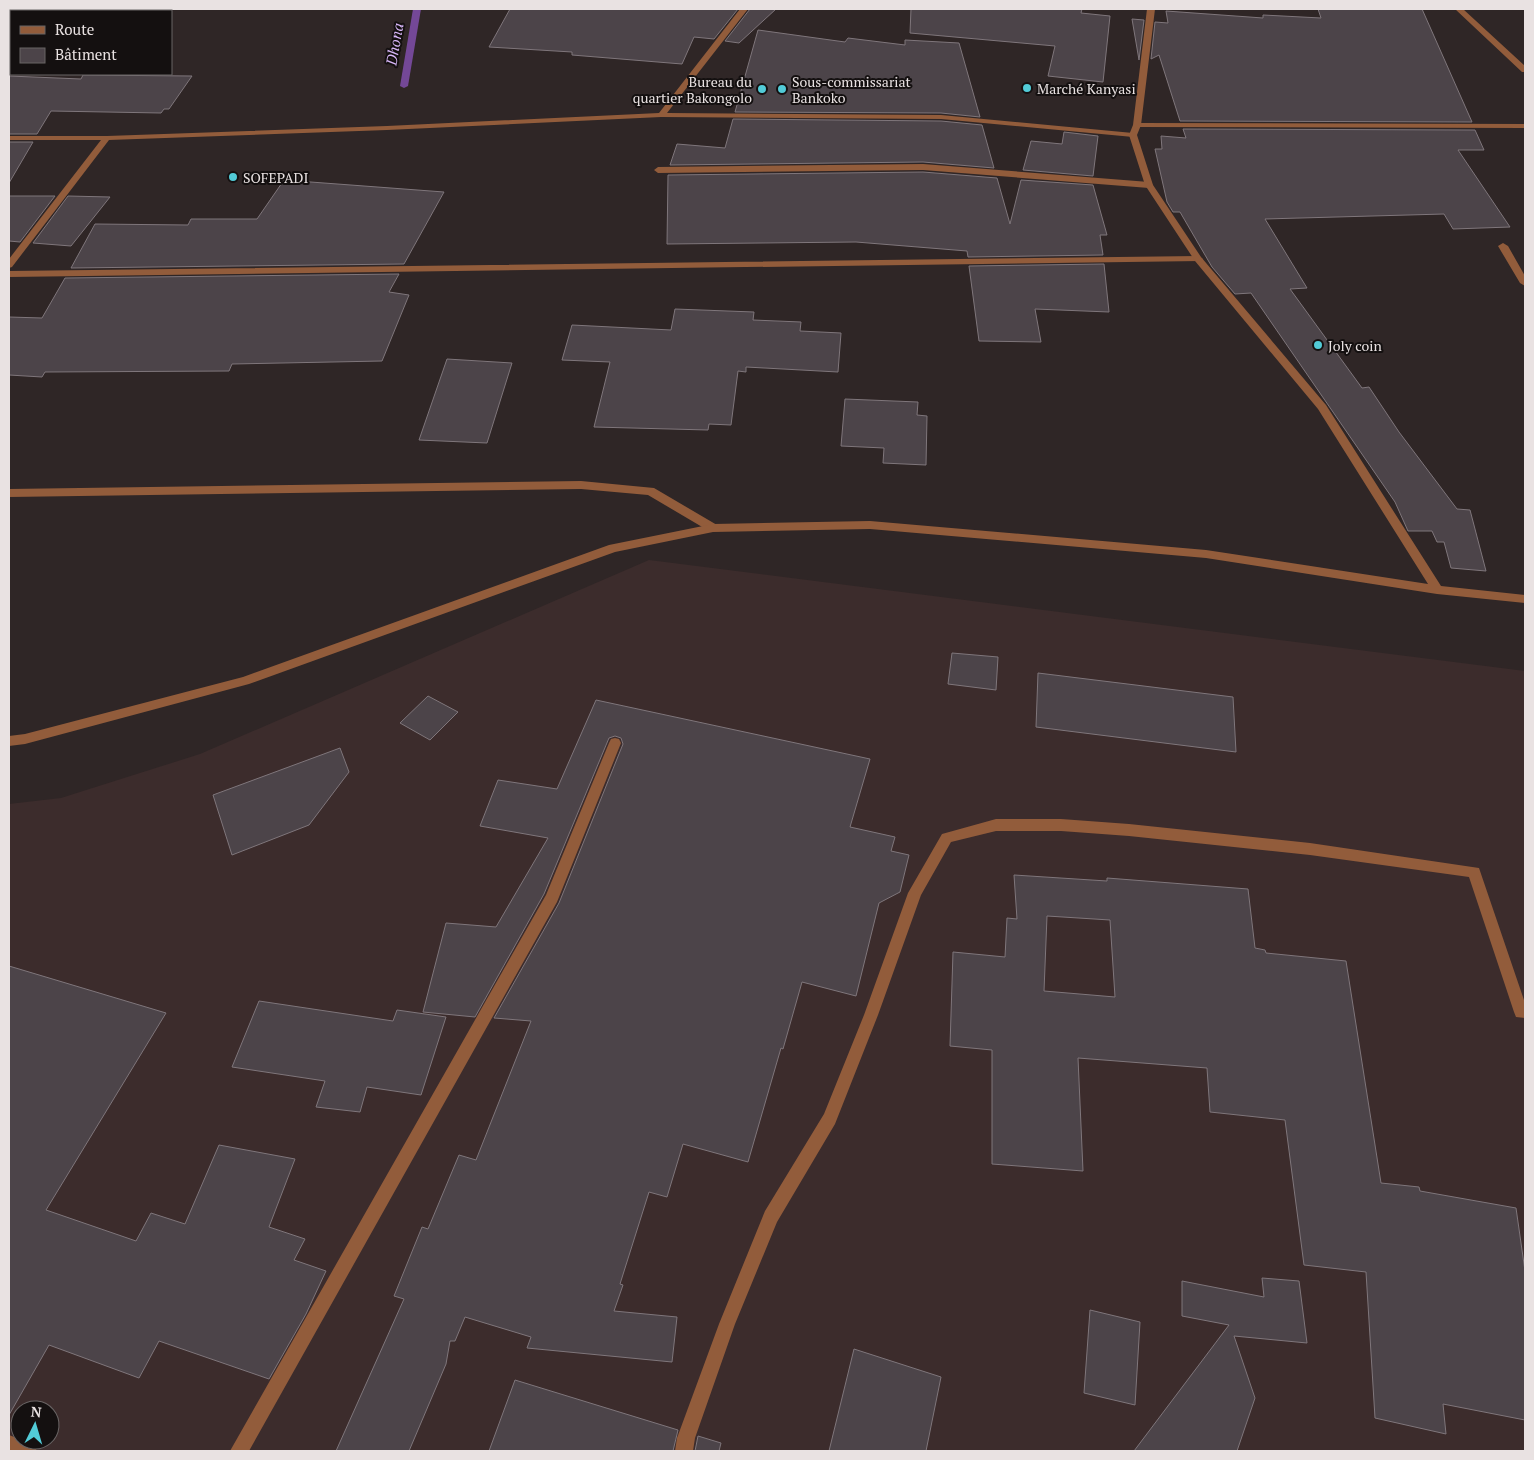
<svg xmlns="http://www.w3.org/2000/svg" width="1534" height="1460" viewBox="0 0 1534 1460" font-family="'PT Serif',serif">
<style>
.built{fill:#3c2c2c;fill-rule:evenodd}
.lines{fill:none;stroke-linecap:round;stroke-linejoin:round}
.stream{fill:#744897;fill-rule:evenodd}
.building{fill:#4c4449;stroke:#7f767b;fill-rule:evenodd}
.service{fill:#925c3b;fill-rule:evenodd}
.minor{fill:#925c3b;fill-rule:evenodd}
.tertiary{fill:#925c3b;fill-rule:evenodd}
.poi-dot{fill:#52cbd7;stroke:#141010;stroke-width:2}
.labels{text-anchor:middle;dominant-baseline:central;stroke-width:4;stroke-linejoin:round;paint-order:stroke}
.far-poi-label{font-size:14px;fill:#e9e2e2;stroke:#141010;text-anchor:start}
.far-water-label{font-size:15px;font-style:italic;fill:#d7b6f7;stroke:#141010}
</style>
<rect width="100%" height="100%" fill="#2f2626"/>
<path class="built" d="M 649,560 L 1525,671 L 1525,1451 L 9,1451 L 9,804 L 61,798 L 200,754 ZM 20,1410 L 50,1410 L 50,1440 L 20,1440 Z"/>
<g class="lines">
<path class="stream" d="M 413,9 L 421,9 L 408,86 L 404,88 L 400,86 Z"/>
</g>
<path class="building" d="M 510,9 L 738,9 L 714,39 L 694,37 L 682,64 L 572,55 L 572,52 L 489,47 Z
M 750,9 L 776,9 L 739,43 L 725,41 Z
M 911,9 L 1082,9 L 1081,13 L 1110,16 L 1103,82 L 1048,76 L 1055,46 L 910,33 Z
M 1318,9 L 1422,9 L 1472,122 L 1180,121 L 1159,55 L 1151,59 L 1155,22 L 1168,23 L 1166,11 L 1263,18 L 1263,15 L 1321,18 Z
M 1132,19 L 1144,20 L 1139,60 Z
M 758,30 L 845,42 L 848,38 L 905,45 L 905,40 L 959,43 L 980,117 L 941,113 L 735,112 Z
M 83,75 L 192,76 L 169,109 L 164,109 L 161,113 L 51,111 L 37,134 L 9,134 L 9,76 L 81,79 Z
M 733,119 L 941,121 L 982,125 L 994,168 L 923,162 L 670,165 L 677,144 L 725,148 Z
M 1183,129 L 1475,130 L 1484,150 L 1458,150 L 1510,227 L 1453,229 L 1444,214 L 1265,219 L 1307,288 L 1290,289 L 1362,388 L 1369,387 L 1399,432 L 1457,509 L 1470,510 L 1486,571 L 1451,568 L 1444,542 L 1437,542 L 1432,531 L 1408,531 L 1395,502 L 1251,293 L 1235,294 L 1212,267 L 1180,212 L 1173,212 L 1167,202 L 1155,149 L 1162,149 L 1161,136 L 1186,138 Z
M 1064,132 L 1098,136 L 1093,176 L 1023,170 L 1031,141 L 1062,144 Z
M 9,142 L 33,142 L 9,183 Z
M 923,172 L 997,178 L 1010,224 L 1021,180 L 1093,185 L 1107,235 L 1100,235 L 1103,255 L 968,257 L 967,251 L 856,242 L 667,244 L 668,175 Z
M 284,180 L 444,192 L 404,264 L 71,268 L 95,224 L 188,225 L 191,219 L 257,219 Z
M 9,196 L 55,196 L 20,242 L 9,241 Z
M 68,196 L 110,197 L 71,246 L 33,243 Z
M 1104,264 L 1109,312 L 1035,309 L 1041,342 L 979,341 L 969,266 Z
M 399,274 L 389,292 L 409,295 L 382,361 L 232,364 L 229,371 L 45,372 L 42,377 L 9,375 L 9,317 L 42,318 L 65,278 Z
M 675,309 L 754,312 L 753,320 L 801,322 L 800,331 L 841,333 L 838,372 L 746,367 L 746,372 L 738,371 L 731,425 L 709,424 L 708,430 L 594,427 L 610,362 L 562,360 L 572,325 L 671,330 Z
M 447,359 L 512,363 L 487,443 L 419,440 Z
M 845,399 L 918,402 L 917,415 L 927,416 L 926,465 L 883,463 L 884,448 L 841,446 Z
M 952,653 L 998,657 L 996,690 L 948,684 Z
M 1038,673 L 1233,697 L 1236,752 L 1036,727 Z
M 428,696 L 458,712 L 430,740 L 400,723 Z
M 596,700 L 870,759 L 850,827 L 895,837 L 891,851 L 909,855 L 900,892 L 879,903 L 856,996 L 802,982 L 783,1049 L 781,1048 L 748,1162 L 683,1144 L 667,1197 L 649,1192 L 620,1284 L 623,1285 L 614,1311 L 677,1317 L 672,1362 L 527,1348 L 531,1337 L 465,1317 L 455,1341 L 450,1341 L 446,1364 L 409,1451 L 336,1451 L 404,1299 L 394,1296 L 422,1227 L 428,1229 L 459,1155 L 476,1160 L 531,1021 L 494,1018 L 559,903 L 623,744 L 621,738 L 615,736 L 609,738 L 544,894 L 475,1017 L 423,1012 L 446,923 L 496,927 L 548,838 L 480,826 L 498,780 L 557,789 Z
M 340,748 L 349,772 L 309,825 L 232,855 L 213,795 Z
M 1014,875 L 1107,881 L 1107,878 L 1248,889 L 1255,948 L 1265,950 L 1266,953 L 1346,961 L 1381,1183 L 1419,1187 L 1420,1191 L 1516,1208 L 1525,1271 L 1525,1420 L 1443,1404 L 1446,1434 L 1375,1418 L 1366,1272 L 1304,1265 L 1285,1120 L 1210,1112 L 1207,1068 L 1078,1058 L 1083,1171 L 992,1164 L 992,1050 L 950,1046 L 953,952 L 1005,957 L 1007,918 L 1017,919 ZM 1047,916 L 1110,920 L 1115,997 L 1044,991 Z
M 9,966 L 166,1013 L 46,1210 L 136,1241 L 151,1213 L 185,1224 L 219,1145 L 295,1159 L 269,1227 L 305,1239 L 294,1260 L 326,1271 L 306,1314 L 269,1379 L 159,1341 L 139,1378 L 49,1345 L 9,1415 Z
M 259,1001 L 393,1021 L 397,1010 L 446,1017 L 421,1095 L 367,1087 L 360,1112 L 316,1107 L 325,1081 L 232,1067 Z
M 1262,1278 L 1299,1281 L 1307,1343 L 1234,1336 L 1255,1398 L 1237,1451 L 1134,1451 L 1229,1325 L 1182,1316 L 1182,1281 L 1264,1297 Z
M 1090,1310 L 1140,1322 L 1135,1405 L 1084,1393 Z
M 854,1349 L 941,1377 L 926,1451 L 829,1451 Z
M 515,1380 L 678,1430 L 673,1451 L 489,1451 Z
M 698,1436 L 721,1443 L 719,1451 L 695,1451 Z"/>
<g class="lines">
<path class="service" d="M 923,164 L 1149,182 L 1153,185 L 1149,188 L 923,170 L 658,173 L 654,170 L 658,167 Z
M 1503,243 L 1508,246 L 1525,276 L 1525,286 L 1520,283 L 1498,246 Z
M 615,738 L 619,739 L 621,743 L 557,902 L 249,1451 L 230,1451 L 546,895 L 609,743 L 611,739 Z
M 996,819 L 1061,819 L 1129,824 L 1310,843 L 1479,868 L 1525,1003 L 1525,1018 L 1516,1017 L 1514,1012 L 1469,877 L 1310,855 L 1129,836 L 1061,831 L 996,831 L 951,842 L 921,895 L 878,1015 L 835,1124 L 777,1222 L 735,1324 L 695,1438 L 693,1451 L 675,1451 L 677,1438 L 719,1324 L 765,1211 L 824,1114 L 864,1015 L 908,893 L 942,834 Z
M 9,1435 L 34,1445 L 37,1451 L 9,1451 Z"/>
<path class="minor" d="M 740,9 L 748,9 L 667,113 L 941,115 L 1133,133 L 1137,135 L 1133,137 L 941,119 L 661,117 L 387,130 L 109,140 L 12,267 L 9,268 L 9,259 L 101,140 L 9,140 L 9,136 L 107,136 L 387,126 L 659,113 Z
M 1455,9 L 1463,9 L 1525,66 L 1525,72 L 1522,72 Z
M 9,11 L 13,11 L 11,11 L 11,18 L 9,18 Z
M 1134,123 L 1525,124 L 1525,128 L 1137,127 L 1134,127 Z
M 1198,256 L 1203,259 L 1201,261 L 9,277 L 9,271 Z
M 581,481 L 654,488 L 717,525 L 719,528 L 713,532 L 709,531 L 648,495 L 581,489 L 9,497 L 9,489 Z"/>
<path class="tertiary" d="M 1147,9 L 1155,9 L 1141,125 L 1137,135 L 1153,185 L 1201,257 L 1326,405 L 1441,586 L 1525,595 L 1525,603 L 1437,594 L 1206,558 L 870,529 L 713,532 L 615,552 L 249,684 L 25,744 L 9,746 L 9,736 L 25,734 L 243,677 L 609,545 L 713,524 L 870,521 L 1206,550 L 1428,584 L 1318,409 L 1195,261 L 1145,185 L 1129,135 L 1133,125 Z"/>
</g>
<g class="poi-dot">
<circle cx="1027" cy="88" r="5"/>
<circle cx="762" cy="89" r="5"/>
<circle cx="782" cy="89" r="5"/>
<circle cx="233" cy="177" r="5"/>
<circle cx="1318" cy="345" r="5"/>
</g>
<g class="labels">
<g class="far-poi-label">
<text x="752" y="81" text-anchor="end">Bureau du<tspan x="752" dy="16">quartier Bakongolo</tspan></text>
<text x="792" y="81">Sous-commissariat<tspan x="792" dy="16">Bankoko</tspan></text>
<text x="1037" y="88">Marché Kanyasi</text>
<text x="243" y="177">SOFEPADI</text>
<text x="1328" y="345">Joly coin</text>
</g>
<g class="far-water-label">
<text transform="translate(394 44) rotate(-80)">Dhona</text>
</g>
</g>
<rect width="1534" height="1460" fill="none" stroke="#e9e2e2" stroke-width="20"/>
<rect x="10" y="10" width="162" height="65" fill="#141010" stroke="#696464"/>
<rect x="20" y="26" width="25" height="8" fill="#925c3b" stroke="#696464"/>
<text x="55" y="35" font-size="15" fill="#e9e2e2">Route</text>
<rect x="20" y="48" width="25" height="15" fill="#4c4449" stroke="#696464"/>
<text x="55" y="60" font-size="15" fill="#e9e2e2">Bâtiment</text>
<g transform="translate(35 1425) rotate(5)"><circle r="24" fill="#141010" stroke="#696464"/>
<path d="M0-4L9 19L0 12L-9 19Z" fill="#52cbd7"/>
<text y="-8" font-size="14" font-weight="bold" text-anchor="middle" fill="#e9e2e2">N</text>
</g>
</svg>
